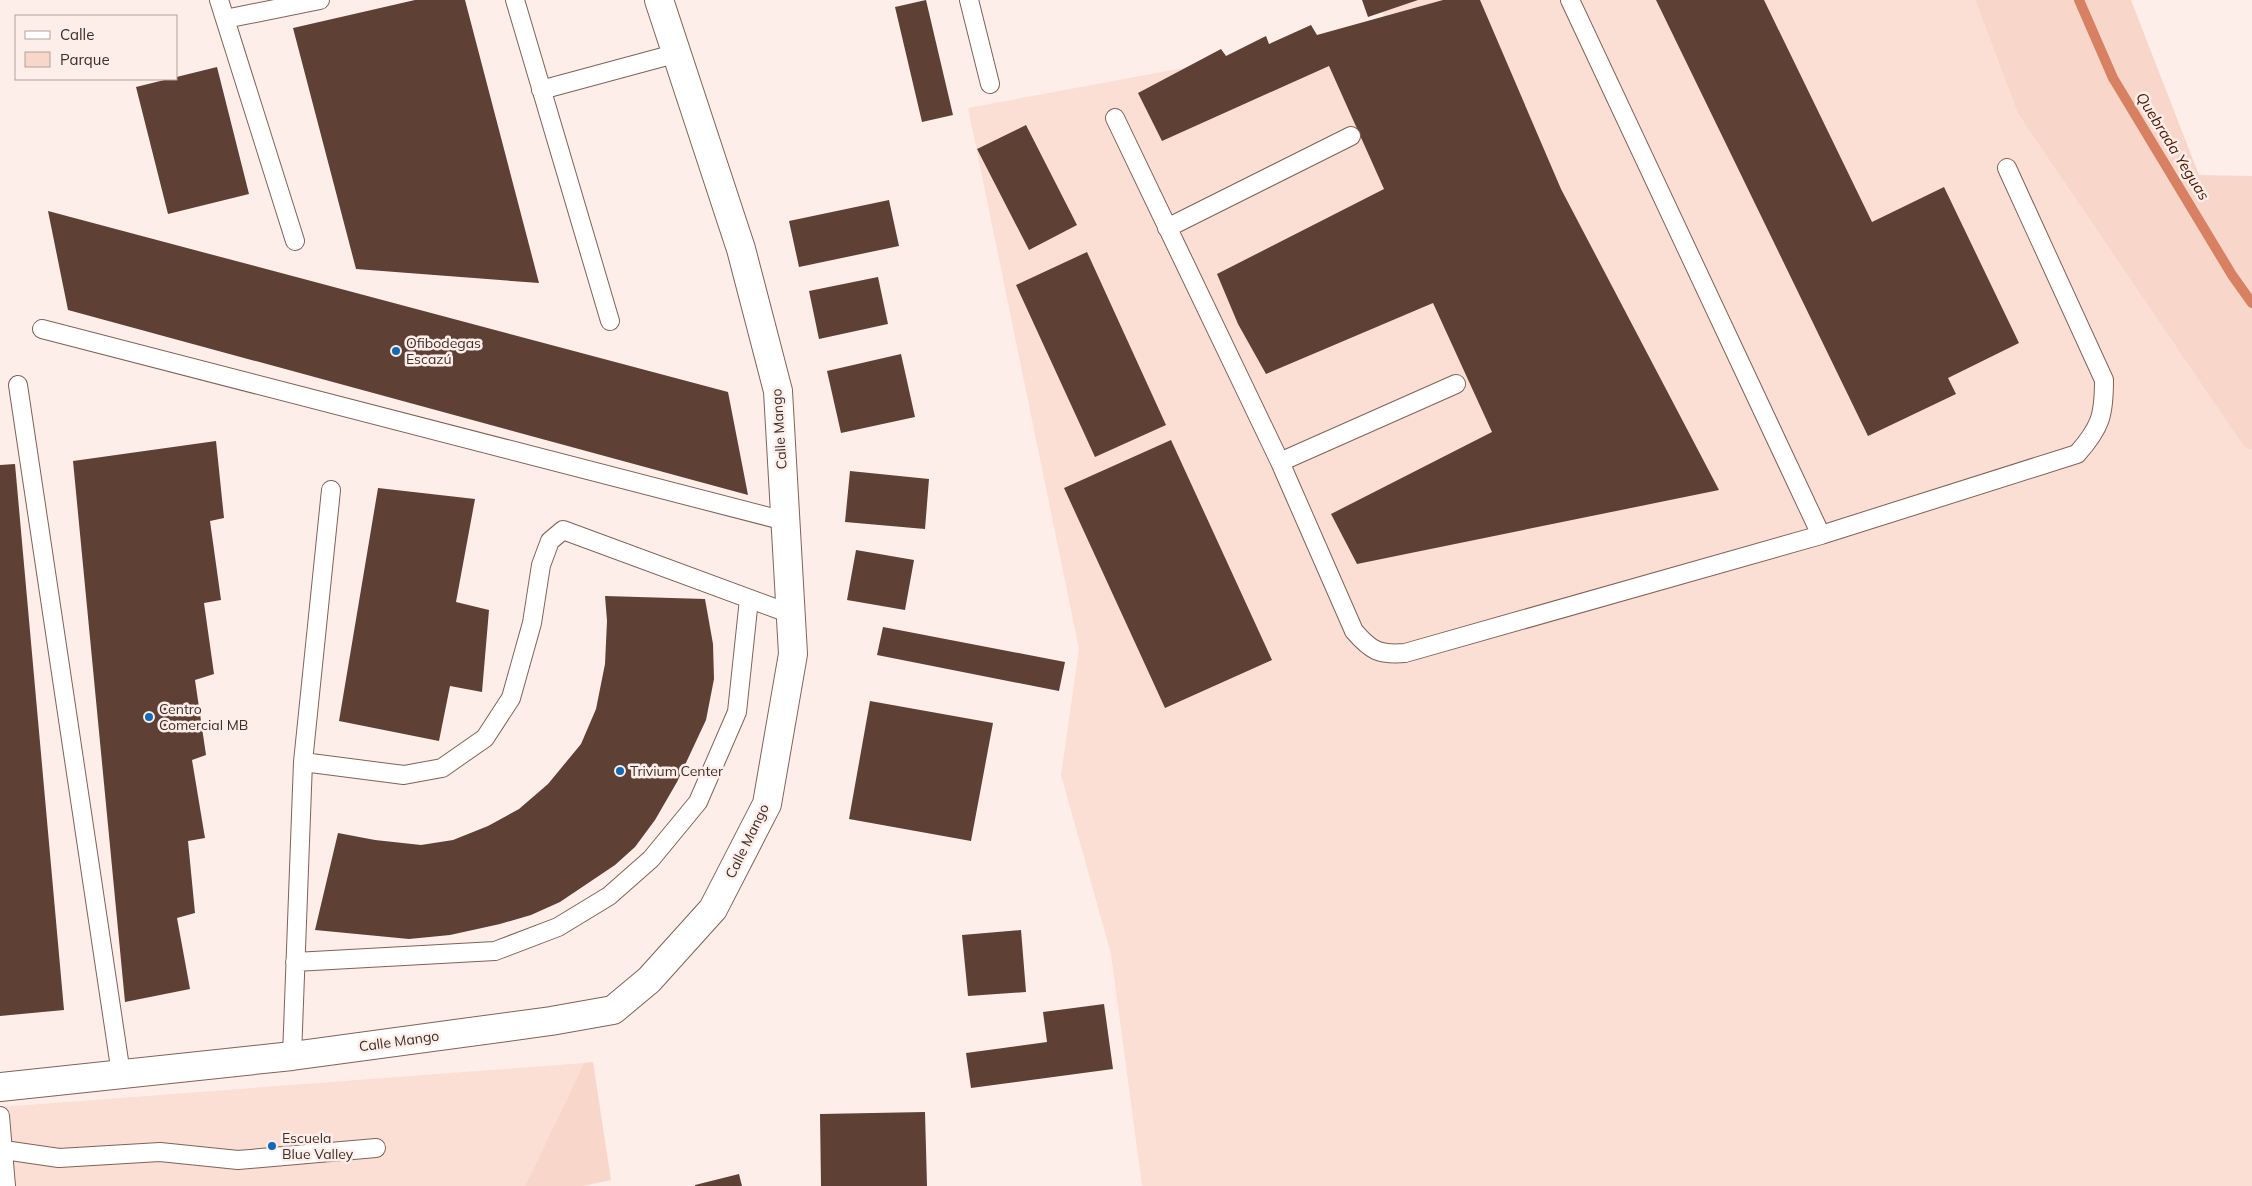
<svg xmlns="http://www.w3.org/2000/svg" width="2252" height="1186" viewBox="0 0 2252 1186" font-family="Mulish,sans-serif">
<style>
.built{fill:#fbdfd5}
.green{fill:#f8d7ca}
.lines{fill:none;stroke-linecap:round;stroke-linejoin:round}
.stream{stroke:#d78162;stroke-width:10}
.building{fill:#5e4035}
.service-casing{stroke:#816155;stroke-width:20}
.minor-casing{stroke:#816155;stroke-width:30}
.service{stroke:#fff;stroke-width:18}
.minor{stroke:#fff;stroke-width:28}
.poi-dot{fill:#0f6ab7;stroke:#feeee9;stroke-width:2}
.labels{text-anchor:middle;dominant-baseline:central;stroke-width:5;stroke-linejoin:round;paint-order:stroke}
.poi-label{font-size:14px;fill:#3c2e29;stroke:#feeee9;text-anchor:start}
.street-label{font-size:14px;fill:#3c2e29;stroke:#feeee9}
.water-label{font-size:15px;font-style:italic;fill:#4b1500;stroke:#feeee9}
</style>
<rect width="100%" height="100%" fill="#feeee9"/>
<path class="built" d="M 1378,0 L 1975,0 L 2018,114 L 2244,447 L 2252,452 L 2252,1186 L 1142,1186 L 1111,954 L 1061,775 L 1079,649 L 968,108 L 1286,49 L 1385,19 Z
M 584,1063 L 525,1186 L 0,1186 L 0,1107 Z"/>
<path class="green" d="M 1975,0 L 2131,0 L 2199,175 L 2252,176 L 2252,451 L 2244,447 L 2018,114 Z
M 593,1062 L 611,1180 L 583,1186 L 525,1186 L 584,1063 Z"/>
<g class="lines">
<path class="stream" d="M 2079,0 L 2113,78 L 2232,275 L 2252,303"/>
</g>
<path class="building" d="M 415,0 L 465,0 L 539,283 L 356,269 L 293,28 Z
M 926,0 L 953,115 L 922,122 L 895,7 Z
M 1362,0 L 1418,0 L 1368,17 Z
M 1443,0 L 1480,0 L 1561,189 L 1719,490 L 1357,564 L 1331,514 L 1492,432 L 1433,303 L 1266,374 L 1238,324 L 1217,274 L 1384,189 L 1329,66 L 1162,141 L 1138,93 L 1221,49 L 1226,56 L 1266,36 L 1269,44 L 1311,25 L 1317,35 Z
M 1656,0 L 1764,0 L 1872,222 L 1944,187 L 2019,343 L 1948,378 L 1956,394 L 1868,436 Z
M 217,67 L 249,194 L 168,214 L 136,87 Z
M 1026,125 L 1077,225 L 1029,250 L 977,149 Z
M 889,200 L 899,246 L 799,267 L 789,221 Z
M 48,211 L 728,392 L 748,495 L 68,310 Z
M 1087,252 L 1166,425 L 1095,457 L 1016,285 Z
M 878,277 L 888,324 L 819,339 L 809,291 Z
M 901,354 L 915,417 L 841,433 L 827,371 Z
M 1171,440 L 1272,660 L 1165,708 L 1064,488 Z
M 216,441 L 224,518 L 210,521 L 221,600 L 204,603 L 214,674 L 195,680 L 206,755 L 192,760 L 205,838 L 188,841 L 195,913 L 177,918 L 190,989 L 125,1002 L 73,461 Z
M 15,464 L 64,1010 L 0,1016 L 0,465 Z
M 850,471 L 929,479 L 925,529 L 845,522 Z
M 378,488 L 475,499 L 456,602 L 489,610 L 482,692 L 450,686 L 439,741 L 339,721 Z
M 856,550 L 914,560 L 905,610 L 847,600 Z
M 605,596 L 705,599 L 713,644 L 714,679 L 706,720 L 677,782 L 655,820 L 635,847 L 615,865 L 560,902 L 531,915 L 500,924 L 450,935 L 409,939 L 315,930 L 338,833 L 375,840 L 421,845 L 453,840 L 488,826 L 519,809 L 548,784 L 581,744 L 596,709 L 605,664 L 607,621 Z
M 883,627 L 1065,662 L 1059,691 L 877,655 Z
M 870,701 L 993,723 L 971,841 L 849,819 Z
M 1021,930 L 1026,992 L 968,996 L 962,935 Z
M 1104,1004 L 1113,1069 L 971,1088 L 966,1053 L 1047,1042 L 1043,1012 Z
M 925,1112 L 927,1186 L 821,1186 L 820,1114 Z
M 739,1174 L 742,1186 L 695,1186 L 695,1185 Z"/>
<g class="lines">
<defs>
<path id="service" d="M 219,0 L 295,241
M 515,0 L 610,321
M 969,0 L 990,84
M 1570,0 L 1821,535
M 225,19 L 320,0
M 541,90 L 678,53
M 1115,118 L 1280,462
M 1167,228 L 1351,136
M 42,329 L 785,521
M 1456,384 L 1280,462 L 1354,631 C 1371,651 1379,655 1405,653 L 1821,535 L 2077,454 C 2101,427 2104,415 2104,380 L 2007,168
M 18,385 L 121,1074
M 303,762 L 404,775 L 442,768 L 485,738 L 511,698 L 532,623 L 541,565 L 550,541 L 563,530 L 791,614
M 295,962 L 495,951 L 558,927 L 609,896 L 651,859 L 698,802 L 737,712 L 749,599
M 292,1056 L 303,762 L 331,490
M 0,1116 L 6,1186
M 4,1150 L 59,1158 L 160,1152 L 238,1160 L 376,1148"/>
<path id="minor" d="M 0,1087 L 292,1056 L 551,1021 L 613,1010 L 649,980 L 713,909 L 767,804 L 793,654 L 778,391 L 741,249 L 659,0"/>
</defs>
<use href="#service" class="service-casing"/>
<use href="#minor" class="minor-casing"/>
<use href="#service" class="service"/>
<use href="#minor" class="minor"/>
</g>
<g class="poi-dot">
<circle cx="396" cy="351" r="5"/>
<circle cx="149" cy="717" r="5"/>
<circle cx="620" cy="771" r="5"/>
<circle cx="272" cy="1146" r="5"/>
</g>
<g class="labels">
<g class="poi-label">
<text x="406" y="343">Ofibodegas<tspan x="406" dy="16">Escazú</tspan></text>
<text x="159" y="709">Centro<tspan x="159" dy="16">Comercial MB</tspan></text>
<text x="630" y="771">Trivium Center</text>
<text x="282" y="1138">Escuela<tspan x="282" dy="16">Blue Valley</tspan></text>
</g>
<g class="street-label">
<text transform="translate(779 429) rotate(-94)">Calle Mango</text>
<text transform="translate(747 841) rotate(-64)">Calle Mango</text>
<text transform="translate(399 1041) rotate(-8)">Calle Mango</text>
</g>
<g class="water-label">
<text transform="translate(2173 146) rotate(58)">Quebrada Yeguas</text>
</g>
</g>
<rect x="15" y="15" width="162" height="65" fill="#feeee9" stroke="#b0a19c"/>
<rect x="25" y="31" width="25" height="8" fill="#ffffff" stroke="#b0a19c"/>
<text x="60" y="40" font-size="15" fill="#3c2e29">Calle</text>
<rect x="25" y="52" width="25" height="15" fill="#f8d7ca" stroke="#b0a19c"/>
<text x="60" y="65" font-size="15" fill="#3c2e29">Parque</text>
</svg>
